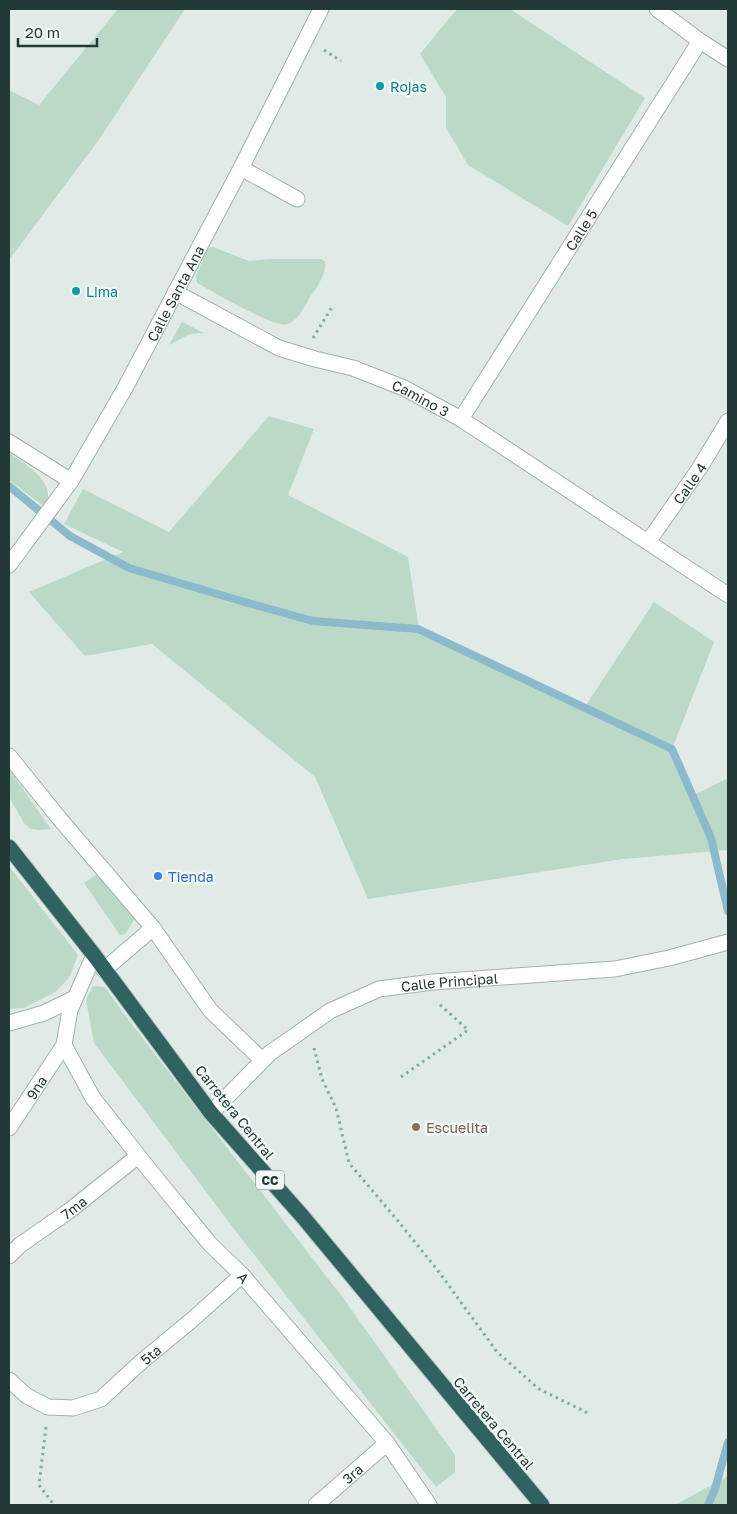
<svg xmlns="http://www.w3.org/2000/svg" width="737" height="1514" viewBox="0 0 737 1514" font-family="'Golos Text',sans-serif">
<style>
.green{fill:#badac7}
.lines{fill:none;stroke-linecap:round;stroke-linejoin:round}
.stream{stroke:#8cb9cc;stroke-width:8}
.lane-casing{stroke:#a3b1ae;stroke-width:17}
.street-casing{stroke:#a3b1ae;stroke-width:17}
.highway-casing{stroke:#bdc4c3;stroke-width:17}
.path{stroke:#83aca5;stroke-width:3;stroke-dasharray:2.5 4;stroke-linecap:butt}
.lane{stroke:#fff;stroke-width:15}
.street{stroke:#fff;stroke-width:15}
.highway{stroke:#306360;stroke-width:15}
.culture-dot{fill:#0f9aa8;stroke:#f0f7f5;stroke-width:2}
.shop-dot{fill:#3f7fe0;stroke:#f0f7f5;stroke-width:2}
.education-dot{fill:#8d6e63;stroke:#f0f7f5;stroke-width:2}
.labels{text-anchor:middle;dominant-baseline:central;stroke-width:5;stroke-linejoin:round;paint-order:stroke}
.shield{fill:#f0f7f5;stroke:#60726f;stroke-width:1}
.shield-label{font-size:12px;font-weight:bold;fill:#223936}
.culture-label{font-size:14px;fill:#0d838f;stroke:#f0f7f5;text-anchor:start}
.street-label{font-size:14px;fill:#223936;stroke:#f0f7f5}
.shop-label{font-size:14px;fill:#366cbe;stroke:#f0f7f5;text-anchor:start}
.education-label{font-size:14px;fill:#785e54;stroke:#f0f7f5;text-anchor:start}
</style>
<rect width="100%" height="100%" fill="#e0eae7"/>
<path class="green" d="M 118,9 L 185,9 L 98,141 L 9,260 L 9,90 L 39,105 Z
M 457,9 L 510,9 L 645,98 L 568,226 L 468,165 L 446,128 L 446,97 L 420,54 Z
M 213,247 L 249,261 L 270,259 L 321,259 L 325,262 C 327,273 316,289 310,297 C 305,305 298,321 288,324 C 275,329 212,291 197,283 L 196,276 L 207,249 Z
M 182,322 L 204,333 L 190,334 L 169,345 Z
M 269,416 L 314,429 L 288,495 L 408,557 L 419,630 L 584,708 L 654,602 L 714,642 L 672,749 L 692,796 L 728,778 L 728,850 L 623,859 L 368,899 L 315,777 L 152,644 L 85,656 L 29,592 L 123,552 L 64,524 L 83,489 L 169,532 Z
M 9,453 C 24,463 54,480 47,502 L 42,505 L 9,480 Z
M 9,769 L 51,829 L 39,830 L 31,829 L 24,823 L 9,797 Z
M 9,866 L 78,955 L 69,978 L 55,992 L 24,1008 L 9,1009 Z
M 100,872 L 136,917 L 125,934 L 120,935 L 84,883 Z
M 93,986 L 105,987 L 124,1014 L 343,1298 L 455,1455 L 455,1472 L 436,1487 L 234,1229 L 94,1043 L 86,1000 Z
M 728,1476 L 728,1505 L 675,1505 Z"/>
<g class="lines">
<path class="stream" d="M 9,486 L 70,536 L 129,568 L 248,603 L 313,621 L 418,629 L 672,749 L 711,838 L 728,911
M 708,1505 L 715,1489 L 728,1442"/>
<defs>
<path id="lane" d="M 241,168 L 297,199
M 9,442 L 71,481
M 9,1023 L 44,1013 L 75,998"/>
<g id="street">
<path d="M 657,9 L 700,41 L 728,59"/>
<path id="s1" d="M 175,292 L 279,348 L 315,359 L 353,368 L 404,388 L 461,419 L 728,595"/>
<path id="s2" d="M 461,419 L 700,41"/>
<path id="s3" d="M 648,542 L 699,469 L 728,421"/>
<path id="s4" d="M 9,565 L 71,481 L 125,388 L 241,168 L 321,9"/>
<path d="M 9,756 L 59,818 L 153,928 L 210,1010 L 262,1060"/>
<path d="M 104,970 L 153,928"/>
<path id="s5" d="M 64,1045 L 93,1098 L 151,1172 L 210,1244 L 242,1275 L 387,1443 L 429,1505"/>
<path id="s6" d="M 211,1113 L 270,1053 L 330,1011 L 379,989 L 433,982 L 615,969 L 669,958 L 728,942"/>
<path id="s7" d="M 9,1128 L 64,1045 L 70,1010 L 94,955"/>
<path id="s8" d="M 9,1256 L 20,1245 L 69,1211 L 138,1156"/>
<path id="s9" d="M 9,1380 L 27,1396 L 48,1407 L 73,1408 L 101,1399 L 141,1362 L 193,1319 L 242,1275"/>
<path id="s10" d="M 316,1505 L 387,1443"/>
</g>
<path id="highway" d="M 9,847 L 94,955 L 211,1113 L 303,1217 L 542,1505"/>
</defs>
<use href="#lane" class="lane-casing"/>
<use href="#street" class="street-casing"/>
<use href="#highway" class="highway-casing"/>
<path class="path" d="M 324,50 L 341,61
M 313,338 L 332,307
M 314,1048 L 322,1079 L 336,1108 L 349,1163 L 398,1221 L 439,1272 L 497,1352 L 539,1389 L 588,1413
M 401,1077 L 468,1030 L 437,1002
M 46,1427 L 39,1485 L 54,1505"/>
<use href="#lane" class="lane"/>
<use href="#street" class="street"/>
<use href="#highway" class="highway"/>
</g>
<g class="culture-dot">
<circle cx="380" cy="86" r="5"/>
<circle cx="76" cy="291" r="5"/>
</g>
<circle class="shop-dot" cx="158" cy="876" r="5"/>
<circle class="education-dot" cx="416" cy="1127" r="5"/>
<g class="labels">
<rect class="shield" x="256" y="1170.5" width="28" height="19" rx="4"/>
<g class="shield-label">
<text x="270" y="1180">CC</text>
</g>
<g class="culture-label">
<text x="390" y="86">Rojas</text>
<text x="86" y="291">Lima</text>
</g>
<g class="street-label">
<text stroke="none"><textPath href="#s2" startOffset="224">Calle 5</textPath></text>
<text stroke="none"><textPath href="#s4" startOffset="319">Calle Santa Ana</textPath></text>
<text stroke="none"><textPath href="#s1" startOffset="269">Camino 3</textPath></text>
<text stroke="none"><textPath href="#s3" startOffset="72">Calle 4</textPath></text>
<text stroke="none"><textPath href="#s6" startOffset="282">Calle Principal</textPath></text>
<text stroke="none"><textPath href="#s7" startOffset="49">9na</textPath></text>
<text transform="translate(235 1112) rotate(51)">Carretera Central</text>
<text stroke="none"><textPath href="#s8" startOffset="81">7ma</textPath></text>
<text stroke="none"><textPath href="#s5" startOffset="295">A</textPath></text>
<text stroke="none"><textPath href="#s9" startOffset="169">5ta</textPath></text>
<text transform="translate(494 1423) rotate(50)">Carretera Central</text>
<text stroke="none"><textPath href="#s10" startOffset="48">3ra</textPath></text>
</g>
<g class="shop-label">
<text x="168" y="876">Tienda</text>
</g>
<g class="education-label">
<text x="426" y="1127">Escuelita</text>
</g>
</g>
<rect width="737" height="1514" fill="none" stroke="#223936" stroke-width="20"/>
<path d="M18 38v8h79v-8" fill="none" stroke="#223936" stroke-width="2.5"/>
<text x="25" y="38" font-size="15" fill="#223936" stroke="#f0f7f5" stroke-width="4" paint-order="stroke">20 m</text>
</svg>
